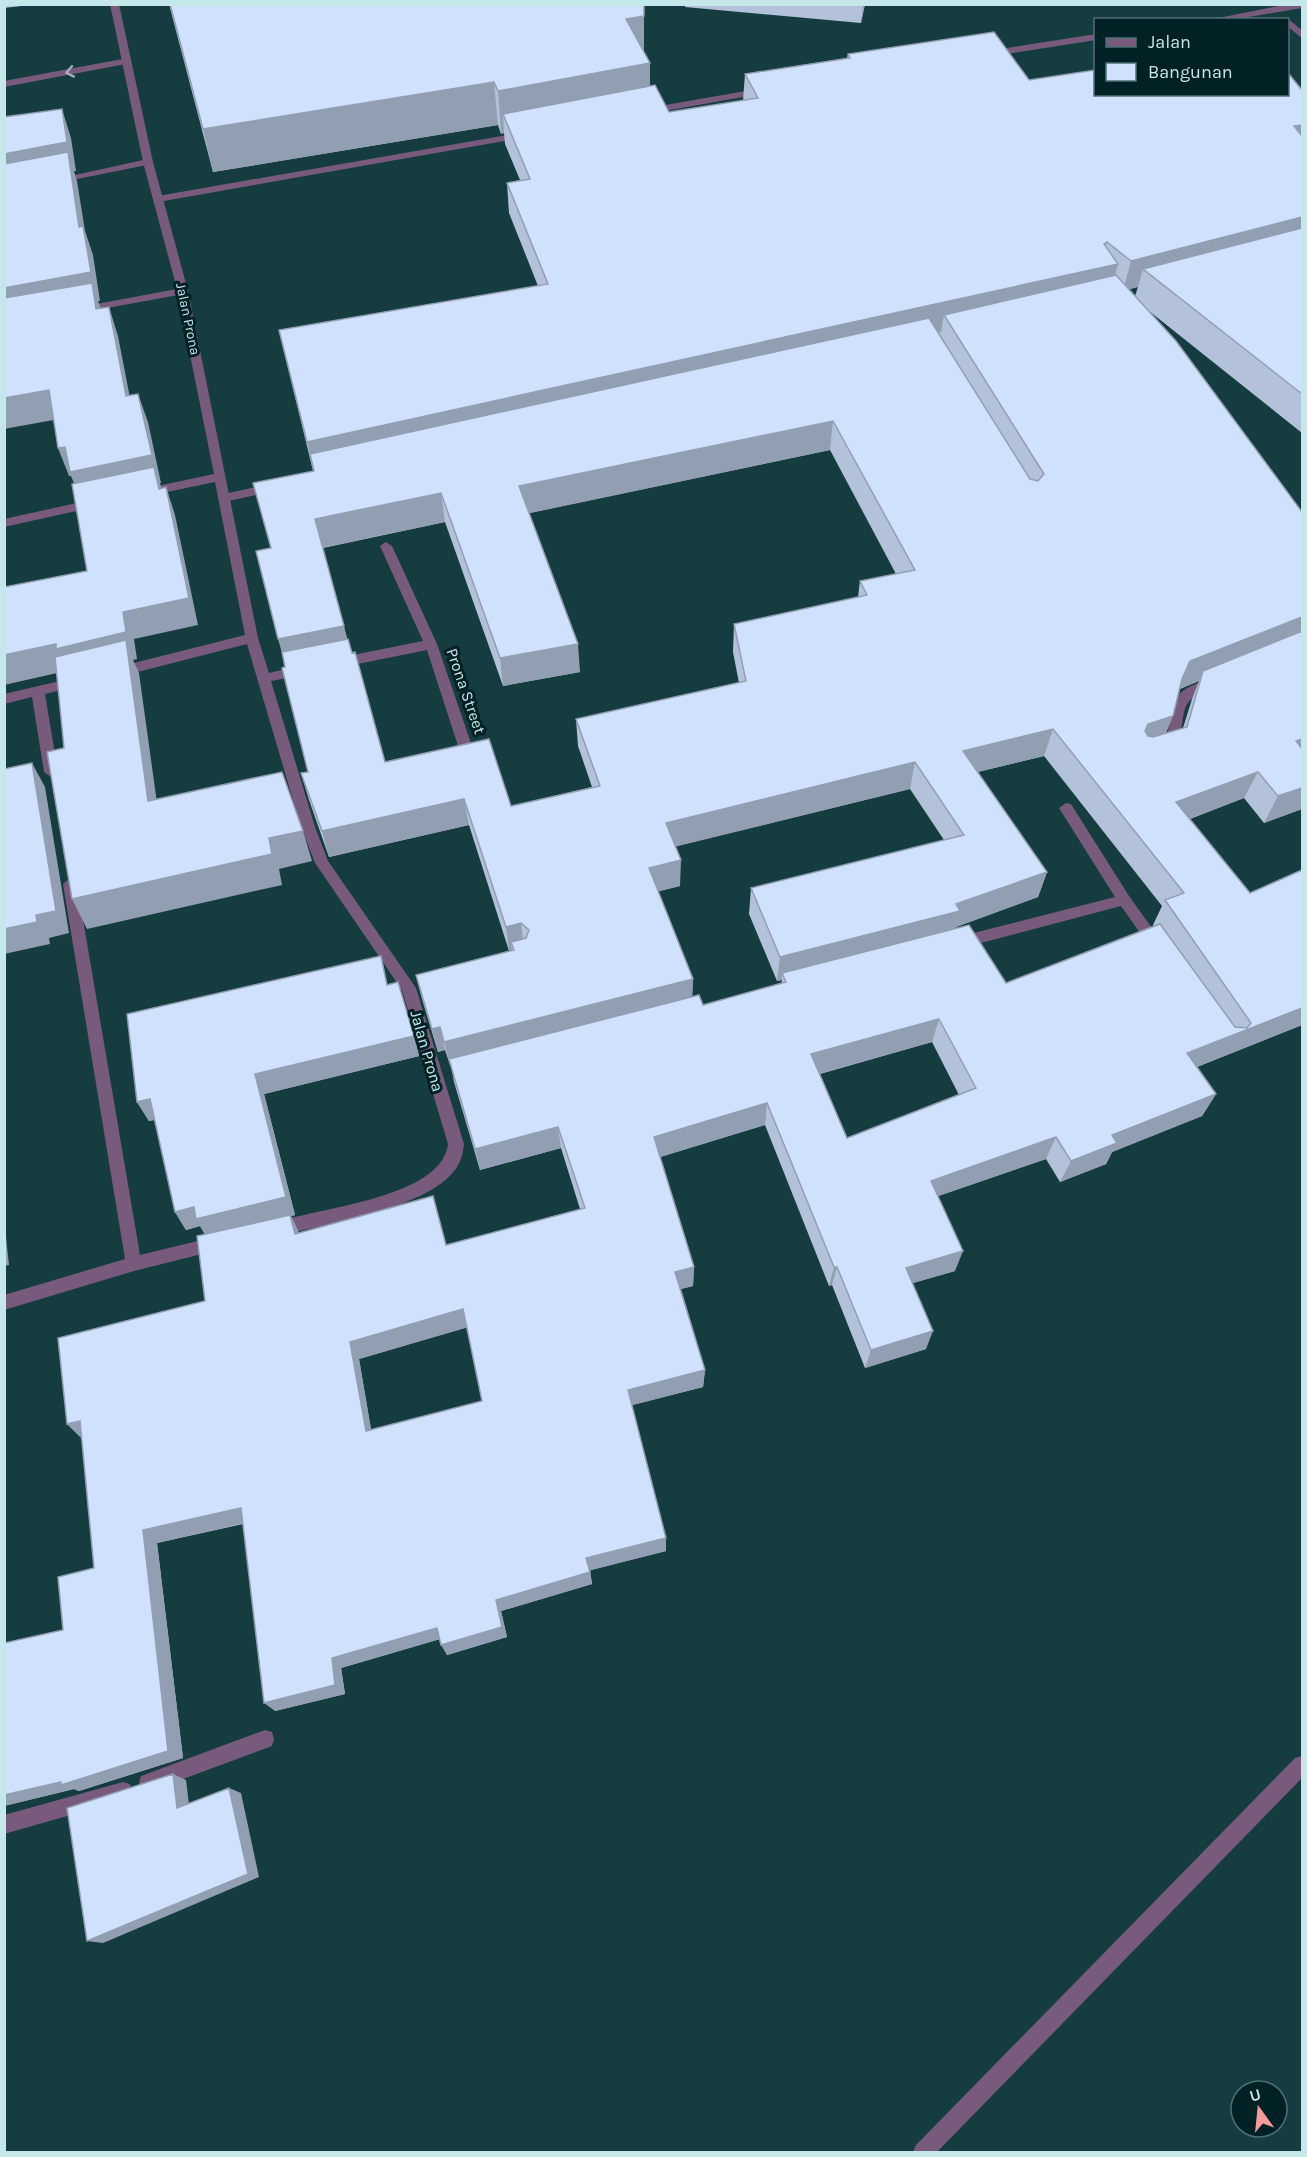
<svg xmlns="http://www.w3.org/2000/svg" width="1307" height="2157" viewBox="0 0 1307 2157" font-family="Karla,sans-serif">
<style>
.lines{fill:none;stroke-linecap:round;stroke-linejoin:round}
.lane{fill:#785a7d;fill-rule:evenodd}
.street{fill:#785a7d;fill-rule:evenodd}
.wall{fill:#b3c2da;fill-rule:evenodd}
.shaded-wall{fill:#929eb2}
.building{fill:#d0e1fe;stroke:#929eb2;stroke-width:1.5;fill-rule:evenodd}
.oneway{stroke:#a6afbe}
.labels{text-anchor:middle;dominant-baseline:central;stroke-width:6;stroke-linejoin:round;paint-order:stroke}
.far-street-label{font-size:14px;fill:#c4e7e9;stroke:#022124}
.street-label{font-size:16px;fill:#c4e7e9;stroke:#022124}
</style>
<rect width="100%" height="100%" fill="#153c3e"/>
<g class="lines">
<path class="lane" d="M 1289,4 L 1302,4 L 1302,8 L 1231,20 L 1208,20 Z
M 1288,19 L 1302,30 L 1302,38 L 1288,27 Z
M 1096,34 L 1096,40 L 988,57 L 983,54 L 988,51 Z
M 128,58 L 131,59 L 131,63 L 4,87 L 4,81 Z
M 763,88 L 768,91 L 766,93 L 648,114 L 643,111 L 648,108 Z
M 524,132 L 529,135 L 527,137 L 158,202 L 153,199 L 158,196 Z
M 148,159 L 153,162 L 152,164 L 57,183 L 52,180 Z
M 274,483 L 280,487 L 278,490 L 224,502 L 218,498 L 224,494 Z
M 1215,677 L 1220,679 L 1221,682 L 1220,685 C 1168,702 1193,714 1173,752 L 1163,752 L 1161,748 C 1183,706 1154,696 1215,677 Z
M 1302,1756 L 1302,1778 L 937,2152 L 913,2152 L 916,2145 L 1295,1758 Z"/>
<path class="street" d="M 110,4 L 119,4 L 153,162 L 188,291 L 258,638 L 269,673 L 303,665 L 309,670 L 303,675 L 271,681 L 315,827 L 328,861 L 416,988 L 464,1144 C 463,1153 461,1162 455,1170 C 426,1209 323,1225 276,1236 L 270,1234 L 268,1229 L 270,1224 C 313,1208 442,1199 448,1144 L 402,990 L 315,863 L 301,827 L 247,644 L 118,677 L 112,672 L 118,667 L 245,635 L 215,482 L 148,496 L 142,492 L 148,488 L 214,474 L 178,295 L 80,313 L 75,310 L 80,307 L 177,289 L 143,162 Z
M 95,499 L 101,503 L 99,506 L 4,527 L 4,519 Z
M 386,542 L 392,546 L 437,644 L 473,749 L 471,753 L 461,753 L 459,749 L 427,650 L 338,668 L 332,663 L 338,658 L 423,641 L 380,546 Z
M 77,677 L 82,679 L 83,682 L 82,685 L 45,694 L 58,772 L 51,777 L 44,772 L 32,697 L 4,704 L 4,694 Z
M 1066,803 L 1071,804 L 1129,896 L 1162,942 L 1164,946 L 1162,950 L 1152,950 L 1121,906 L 958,949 L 953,947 L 951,943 L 953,939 L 958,937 L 1115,897 L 1059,808 Z
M 70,878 L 77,884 L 140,1255 L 218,1236 L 224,1238 L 226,1243 L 224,1248 L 218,1250 L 134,1271 L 4,1310 L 4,1295 L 125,1259 L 63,884 Z
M 265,1730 L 272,1732 L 274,1739 L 272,1746 L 148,1792 L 141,1790 L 139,1783 L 141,1776 Z
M 123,1782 L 130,1784 L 132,1791 L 130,1798 L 4,1834 L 4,1815 Z"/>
</g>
<path class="wall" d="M 4,4 L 39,4 L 4,8 Z
M 169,4 L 644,4 L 644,52 L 650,86 L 669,112 L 743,101 L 745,74 L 847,58 L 848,54 L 1029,80 L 1302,90 L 1302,433 L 1149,311 L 1302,809 L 1264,823 L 1244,798 L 1190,819 L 1250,893 L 1302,870 L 1302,1025 L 1197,1067 L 1216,1094 L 1202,1116 L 1112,1152 L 1106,1164 L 1060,1182 L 1046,1159 L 938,1196 L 955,1271 L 913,1283 L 926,1349 L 865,1368 L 832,1285 L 829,1286 L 765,1125 L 660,1157 L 694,1267 L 693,1286 L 681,1289 L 705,1370 L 703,1387 L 632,1405 L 666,1551 L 590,1570 L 592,1584 L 501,1611 L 507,1637 L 447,1655 L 440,1639 L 341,1668 L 345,1694 L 275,1711 L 243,1524 L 157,1543 L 183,1758 L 79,1791 L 74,1789 L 4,1806 L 4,1643 L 63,1630 L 94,1568 L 82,1438 L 67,1424 L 205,1301 L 205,1234 L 200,1226 L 186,1230 L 175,1212 L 155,1120 L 149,1121 L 137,1102 L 388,985 L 414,1036 L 419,1056 L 264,1094 L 295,1215 L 291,1216 L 299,1233 L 447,1245 L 580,1209 L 561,1148 L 480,1170 L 454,1082 L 451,1065 L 450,1065 L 445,1050 L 438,1052 L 422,999 L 416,975 L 509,951 L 469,825 L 329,857 L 309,800 L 301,773 L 308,772 L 282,652 L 271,548 L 313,471 L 279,330 L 538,286 L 509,213 L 507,183 L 520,180 L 505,144 L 504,133 L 501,134 L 498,125 L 213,172 ZM 1138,287 L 1135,296 L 1129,289 ZM 830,450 L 896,574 L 860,581 L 858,597 L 734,624 L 733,652 L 739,683 L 576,719 L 578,746 L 592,787 L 511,806 L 385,762 L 347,639 L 323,548 L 445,522 L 503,686 L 580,672 L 529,513 ZM 1199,681 L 1192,699 L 1183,728 L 1166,733 L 1180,689 ZM 1044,756 L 1162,906 L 1153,925 L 1153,926 L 1006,983 L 955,929 L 956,927 L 1038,897 L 1047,872 L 978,772 ZM 910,789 L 944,840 L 751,888 L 749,914 L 777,981 L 782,980 L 781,984 L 703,1005 L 692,996 L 693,979 L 658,891 L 680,886 L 675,846 ZM 932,1042 L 959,1095 L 847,1138 L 820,1074 ZM 467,1327 L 482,1401 L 371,1430 L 359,1359 Z
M 685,4 L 865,4 L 861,23 L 685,7 Z"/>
<path class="shaded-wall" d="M 644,4 L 644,59 L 626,19 Z
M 863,4 L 865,4 L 861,23 Z
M 650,63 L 650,106 L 503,114 L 504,133 L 501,134 L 498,91 Z
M 494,82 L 498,125 L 213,172 L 203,129 Z
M 62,109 L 71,138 L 76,171 L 74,171 L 77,181 L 85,231 L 93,255 L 100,301 L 98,301 L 102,311 L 4,319 L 4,154 Z
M 1302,125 L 1302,153 L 1294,126 Z
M 1302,217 L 1302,242 L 1143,269 L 1138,287 L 1123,291 L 1131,261 Z
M 1107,242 L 1100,268 L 1118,264 L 1110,294 L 944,315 L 941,332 L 314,472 L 307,442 L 1104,244 Z
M 109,307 L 118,336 L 135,424 L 126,396 Z
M 49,390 L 59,419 L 4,429 L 4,398 Z
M 138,394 L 148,422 L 161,483 L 160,483 L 163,495 L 81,500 L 71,476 L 69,476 L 58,448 Z
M 833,421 L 830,450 L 521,515 L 519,486 Z
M 166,487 L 175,515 L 198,625 L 134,639 L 137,659 L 133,660 L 139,673 L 161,832 L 66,671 L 4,685 L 4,655 L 123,612 Z
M 441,493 L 445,522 L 321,548 L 315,519 Z
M 1302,617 L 1302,639 L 1203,671 L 1199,681 L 1179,689 L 1182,679 L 1190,661 Z
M 344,626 L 351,654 L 286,667 L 278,639 Z
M 578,644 L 580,672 L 503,686 L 500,658 Z
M 1173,716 L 1162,743 L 1134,758 L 1148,724 Z
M 1053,729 L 1044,756 L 957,777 L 963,751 Z
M 1302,739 L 1302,761 L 1296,741 Z
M 915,762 L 910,789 L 666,849 L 666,823 Z
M 32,763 L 45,787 L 69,933 L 49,938 L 50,944 L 4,954 L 4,929 Z
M 1258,772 L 1244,798 L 1164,828 L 1176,802 Z
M 1302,788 L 1302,809 L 1264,823 L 1278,796 Z
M 464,799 L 469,825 L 329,857 L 322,831 Z
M 303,831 L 312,861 L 279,869 L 282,885 L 87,929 L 72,899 L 269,838 Z
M 681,860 L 680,886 L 649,894 L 649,868 Z
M 1047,872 L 1038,897 L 956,927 L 953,936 L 782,973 L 782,980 L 777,981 L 780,957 L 956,904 Z
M 521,923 L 524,948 L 511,942 L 512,951 L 509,951 L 506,927 Z
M 693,979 L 692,1003 L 450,1065 L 444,1042 Z
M 1302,1008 L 1302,1025 L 1174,1076 L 1187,1053 Z
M 939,1019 L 932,1042 L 807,1077 L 811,1054 Z
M 440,1027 L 445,1050 L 438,1052 L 432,1029 Z
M 414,1036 L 419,1056 L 264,1094 L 295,1215 L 291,1216 L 300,1235 L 206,1237 L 200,1226 L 186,1230 L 175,1212 L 255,1074 Z
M 1216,1094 L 1202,1116 L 1112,1152 L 1106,1164 L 1060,1182 L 1071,1161 L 1112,1135 Z
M 150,1099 L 161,1118 L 149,1121 L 137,1102 Z
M 767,1103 L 765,1125 L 654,1159 L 654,1137 Z
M 558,1127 L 561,1148 L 480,1170 L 475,1149 Z
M 1056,1137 L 1046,1159 L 924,1201 L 931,1181 Z
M 4,1218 L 9,1265 L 4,1266 Z
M 963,1251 L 955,1271 L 899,1287 L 906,1268 Z
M 694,1267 L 693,1286 L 675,1290 L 675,1272 Z
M 834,1267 L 837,1267 L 832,1285 L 829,1286 Z
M 463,1309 L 469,1327 L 359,1359 L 374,1446 L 366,1431 L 350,1342 Z
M 933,1331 L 926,1349 L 865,1368 L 871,1350 Z
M 705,1370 L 703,1387 L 629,1406 L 628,1390 Z
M 80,1421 L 83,1440 L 67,1424 Z
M 241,1508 L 253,1521 L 157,1543 L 183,1758 L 79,1791 L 74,1789 L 4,1806 L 4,1795 L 143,1530 Z
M 666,1538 L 666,1551 L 588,1571 L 586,1558 Z
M 590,1572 L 592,1584 L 501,1611 L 507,1637 L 447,1655 L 441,1645 L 496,1600 Z
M 437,1628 L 444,1638 L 341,1668 L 345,1694 L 275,1711 L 264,1703 L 332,1658 Z
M 173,1774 L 186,1780 L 190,1813 L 177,1808 Z
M 229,1788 L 241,1793 L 259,1877 L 103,1943 L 87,1941 Z
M 4,1966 L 6,1988 L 4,1988 Z"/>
<path class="building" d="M 170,4 L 644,4 L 644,16 L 626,19 L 650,63 L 498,91 L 494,82 L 203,129 Z
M 994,32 L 1029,80 L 1095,70 L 1095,94 L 1287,94 L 1288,73 L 1302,90 L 1302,125 L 1294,126 L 1302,136 L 1302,217 L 1131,261 L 1107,242 L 1104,244 L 1118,264 L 307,442 L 279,330 L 548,284 L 507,183 L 530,179 L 503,114 L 655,85 L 669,112 L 758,98 L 745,74 L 850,58 L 848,54 Z
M 62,109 L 67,142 L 4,154 L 4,117 Z
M 68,152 L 79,227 L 83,226 L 91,272 L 4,288 L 4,164 Z
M 1302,228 L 1302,394 L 1143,269 Z
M 1116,275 L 1176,341 L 1302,512 L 1302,617 L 1190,661 L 1182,679 L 1173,716 L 1148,724 L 1145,731 L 1148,736 L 1153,737 L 1187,727 L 1203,671 L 1302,631 L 1302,739 L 1296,741 L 1302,749 L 1302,788 L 1278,796 L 1258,772 L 1176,802 L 1250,893 L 1302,870 L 1302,1008 L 1187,1053 L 1216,1094 L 1112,1135 L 1117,1143 L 1071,1161 L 1056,1137 L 931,1181 L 963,1251 L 906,1268 L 933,1331 L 871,1350 L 837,1267 L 834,1267 L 767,1103 L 654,1137 L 694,1267 L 675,1272 L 705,1370 L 628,1390 L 666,1538 L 586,1558 L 590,1572 L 496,1600 L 502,1627 L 441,1645 L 437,1628 L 332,1658 L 335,1685 L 264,1703 L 241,1508 L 143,1530 L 168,1751 L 61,1785 L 61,1782 L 4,1795 L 4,1643 L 63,1630 L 58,1577 L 94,1568 L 80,1421 L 67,1424 L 58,1338 L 205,1301 L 197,1236 L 290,1215 L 295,1234 L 433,1196 L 446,1245 L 585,1208 L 558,1127 L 475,1149 L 449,1059 L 699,995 L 703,1005 L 786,982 L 782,973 L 969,925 L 1006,983 L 1160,924 L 1235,1027 L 1247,1028 L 1251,1023 L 1165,900 L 1184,893 L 1053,729 L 963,751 L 1047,872 L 956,904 L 960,911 L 780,957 L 751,888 L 964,835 L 915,762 L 666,823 L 681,860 L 649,868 L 693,979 L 444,1042 L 440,1027 L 432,1029 L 416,975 L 514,950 L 511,942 L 526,938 L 529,930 L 521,923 L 506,927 L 464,799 L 322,831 L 301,773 L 308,772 L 282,668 L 285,667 L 282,652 L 348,639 L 352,653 L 355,652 L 385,762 L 489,739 L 511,806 L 600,786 L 576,719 L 746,681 L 734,624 L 867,595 L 860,581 L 915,570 L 833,421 L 519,486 L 578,644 L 500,658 L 441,493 L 315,519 L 344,626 L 278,639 L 256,551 L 271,548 L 253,483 L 314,471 L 310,454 L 929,318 L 1030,479 L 1038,481 L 1044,474 L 944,315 ZM 939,1019 L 976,1088 L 847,1138 L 811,1054 ZM 463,1309 L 482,1401 L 366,1431 L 350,1342 Z
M 92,283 L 96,309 L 109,307 L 126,396 L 138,394 L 152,455 L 70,472 L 65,447 L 58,448 L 49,390 L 4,398 L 4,298 Z
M 154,467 L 159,489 L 166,487 L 189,598 L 123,612 L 126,632 L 56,649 L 56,644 L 4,655 L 4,587 L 87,571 L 72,484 Z
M 126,640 L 148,801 L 282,772 L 303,831 L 269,838 L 272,854 L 72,899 L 47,752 L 64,748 L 55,657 Z
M 32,763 L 56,911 L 36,915 L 37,922 L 4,929 L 4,769 Z
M 381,956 L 387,985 L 398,982 L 414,1036 L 255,1074 L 286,1197 L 196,1219 L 194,1207 L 175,1212 L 150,1099 L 137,1102 L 127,1014 Z
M 173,1774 L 177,1808 L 229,1788 L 248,1874 L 87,1941 L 67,1808 Z"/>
<defs><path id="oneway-chevron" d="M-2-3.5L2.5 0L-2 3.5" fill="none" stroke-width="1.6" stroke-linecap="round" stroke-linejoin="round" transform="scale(1.5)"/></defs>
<use class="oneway" href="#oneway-chevron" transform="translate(70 72) rotate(169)"/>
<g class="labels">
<g class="far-street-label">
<text transform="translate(188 319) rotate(78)">Jalan Prona</text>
</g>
<g class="street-label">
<text transform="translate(466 691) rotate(71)">Prona Street</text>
<text transform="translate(427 1051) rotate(74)">Jalan Prona</text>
</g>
</g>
<rect width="1307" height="2157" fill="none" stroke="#c4e7e9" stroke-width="12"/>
<rect x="1094" y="18" width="195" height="78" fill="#022124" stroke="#507073" stroke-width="1.5"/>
<rect x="1106" y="38" width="30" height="9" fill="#785a7d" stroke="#507073" stroke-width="1.5"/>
<text x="1148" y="48" font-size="18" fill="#c4e7e9">Jalan</text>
<rect x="1106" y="63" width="30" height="18" fill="#d0e1fe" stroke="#507073" stroke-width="1.5"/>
<text x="1148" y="78" font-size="18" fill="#c4e7e9">Bangunan</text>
<g transform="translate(1259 2109) rotate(345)"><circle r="28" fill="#022124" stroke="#507073" stroke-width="1.5"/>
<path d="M0-4.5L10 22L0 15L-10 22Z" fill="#f59b99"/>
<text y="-9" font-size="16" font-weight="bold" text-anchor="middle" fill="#c4e7e9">U</text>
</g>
</svg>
